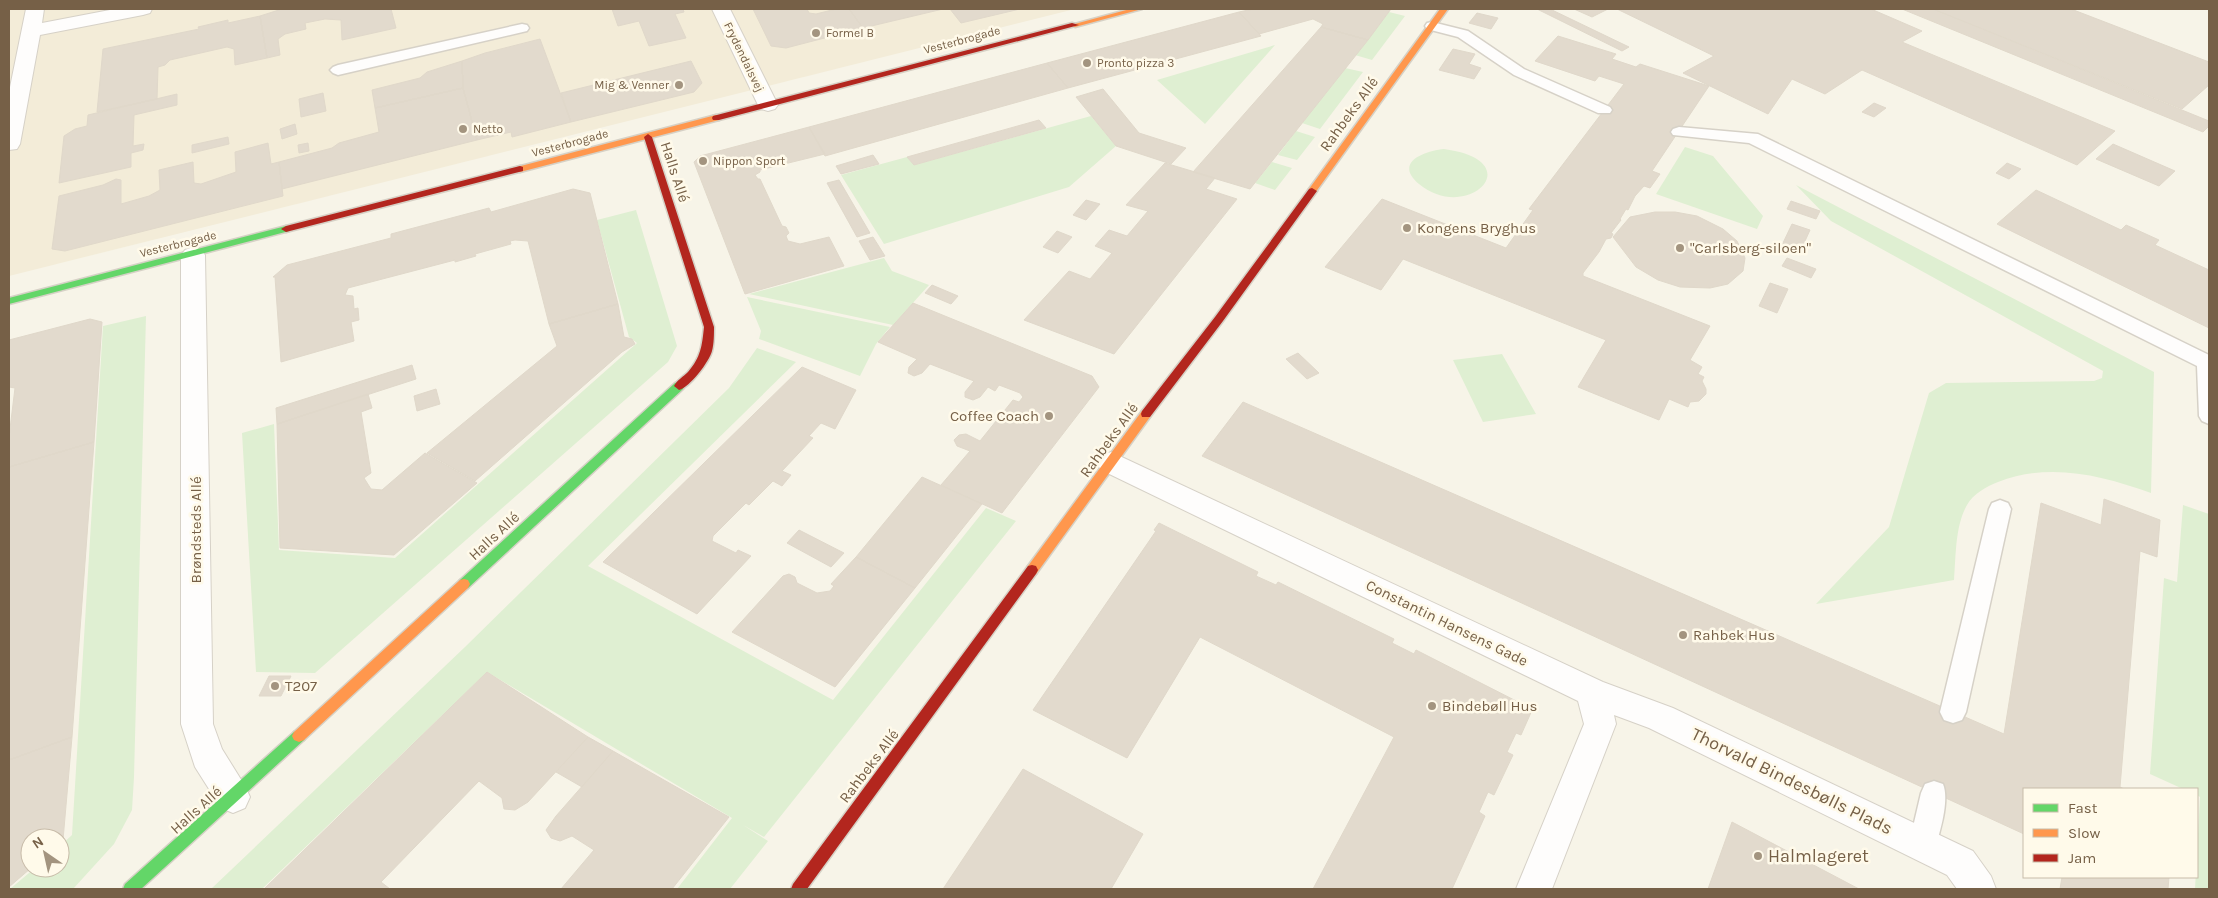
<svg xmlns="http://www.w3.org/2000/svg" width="2218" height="898" viewBox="0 0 2218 898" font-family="Karla,sans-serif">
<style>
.residential{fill:#f3ecd8}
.green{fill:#dfefd2}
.building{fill:#e2dacd;stroke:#e0d8ca}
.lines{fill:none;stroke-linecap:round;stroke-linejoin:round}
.lane-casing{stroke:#d6d1c7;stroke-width:3}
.street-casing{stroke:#d6d1c7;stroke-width:2}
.fast-casing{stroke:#d6d1c6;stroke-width:3}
.slow-casing{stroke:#d6d1c6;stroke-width:3}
.jam-casing{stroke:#d6d1c6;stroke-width:3}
.lane{fill:#fefdfc;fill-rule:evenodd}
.street{fill:#fefdfc;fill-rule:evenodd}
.fast{fill:#63d668;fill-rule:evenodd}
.slow{fill:#ff974d;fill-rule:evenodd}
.jam{fill:#b3261e;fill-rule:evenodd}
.poi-dot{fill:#a3947f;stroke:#fffaea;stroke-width:2}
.labels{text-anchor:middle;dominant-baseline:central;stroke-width:5;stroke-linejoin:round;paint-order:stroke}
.far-poi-label{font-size:12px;fill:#766047;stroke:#fffaea;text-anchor:start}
.far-street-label{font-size:12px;fill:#766047;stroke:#fffaea}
.street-label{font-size:15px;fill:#766047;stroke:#fffaea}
.poi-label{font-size:15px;fill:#766047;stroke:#fffaea;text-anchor:start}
.near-street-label{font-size:18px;fill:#766047;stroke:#fffaea}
.near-poi-label{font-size:18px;fill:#766047;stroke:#fffaea;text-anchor:start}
</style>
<rect width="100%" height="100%" fill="#f7f4e8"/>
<path class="residential" d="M 9,9 L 1075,9 L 9,276 Z"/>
<path class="green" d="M 1389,12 L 1405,16 L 1372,60 L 1355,55 Z
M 1275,45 L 1205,124 L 1157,80 Z
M 1345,68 L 1363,72 L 1320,129 L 1302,123 Z
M 1091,116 L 1116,146 L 1069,187 L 884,244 L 841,175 L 907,157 L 914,165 Z
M 1296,131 L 1315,137 L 1297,160 L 1278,155 Z
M 1685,147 L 1713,156 L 1763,216 L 1757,229 L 1656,194 Z
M 1444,149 C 1532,161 1467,224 1419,184 C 1393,162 1425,151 1444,149 Z
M 1272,162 L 1292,168 L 1275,190 L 1255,183 Z
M 1796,185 L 2154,372 L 2151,493 C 2101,475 2049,462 1998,482 C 1987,486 1973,494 1967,505 C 1955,526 1956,556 1954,580 L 1816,604 L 1889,527 L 1929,393 L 1946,383 L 2094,381 L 2102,378 L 2103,371 L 1831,221 Z
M 636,210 L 677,346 L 668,362 L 315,673 L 256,672 L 242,433 L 274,424 L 279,550 L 395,558 L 637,343 L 629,337 L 597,220 Z
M 884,258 L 892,271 L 929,285 L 893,325 L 749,294 Z
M 747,297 L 890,327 L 876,344 L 860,376 L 759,339 L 761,331 Z
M 146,316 L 134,777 L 132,810 L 114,844 L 73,889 L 10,889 L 35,868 L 60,868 L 60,846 L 72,835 L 103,326 Z
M 757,348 L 796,362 L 588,566 L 833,700 L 986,508 L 1016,521 L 764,837 L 743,825 L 768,841 L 730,889 L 677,889 L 732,818 L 487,672 L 262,889 L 211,889 L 465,647 L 729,388 Z
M 1502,354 L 1536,414 L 1483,422 L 1453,360 Z
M 2183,505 L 2209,514 L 2209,889 L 2195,889 L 2200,797 L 2197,795 L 2197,789 L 2183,789 L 2150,774 L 2164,578 L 2177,582 Z"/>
<path class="building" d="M 282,9 L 391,9 L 396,28 L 342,40 L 341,20 L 325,19 L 305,23 L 306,29 L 285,34 L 278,39 L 280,55 L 267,58 L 260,16 Z
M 612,9 L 683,9 L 684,12 L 675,14 L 686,38 L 649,46 L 639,21 L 618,26 Z
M 753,9 L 807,9 L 809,13 L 816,14 L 836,9 L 849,9 L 863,28 L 786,48 L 771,46 Z
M 849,9 L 943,9 L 863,28 Z
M 950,9 L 1020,9 L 961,23 Z
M 1253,9 L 1391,9 L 1368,40 L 1321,27 L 1323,24 L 1313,19 L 1259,34 L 1239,12 Z
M 1537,9 L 1550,9 L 1629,47 L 1622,51 Z
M 1574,9 L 1608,9 L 1592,17 Z
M 1617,9 L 1871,9 L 1922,31 L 1902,42 L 2115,131 L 2077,165 L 1862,70 L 1825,94 L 1792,79 L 1768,114 L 1683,73 L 1714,56 Z
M 1902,9 L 1933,9 L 2209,121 L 2209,126 L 2203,132 Z
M 1933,9 L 2071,9 L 2209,62 L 2209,85 L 2182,109 Z
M 1239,12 L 1261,36 L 1068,88 L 1047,63 Z
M 1477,13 L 1498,18 L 1491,29 L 1469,23 Z
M 260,16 L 267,58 L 235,65 L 234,49 L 227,47 L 170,60 L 165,65 L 158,67 L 157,99 L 97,112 L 103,49 L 199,29 L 198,27 L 228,20 L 228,23 Z
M 1321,27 L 1368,40 L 1250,189 L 1193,172 Z
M 1558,36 L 1616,54 L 1612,59 L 1636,67 L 1640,64 L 1709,86 L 1652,171 L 1660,174 L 1650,188 L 1644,186 L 1635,196 L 1628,210 L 1626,209 L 1620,219 L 1621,220 L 1611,233 L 1613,234 L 1611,238 L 1606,239 L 1599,252 L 1583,273 L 1583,276 L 1710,326 L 1690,360 L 1702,367 L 1698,374 L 1704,377 L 1702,381 L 1706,389 L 1706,394 L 1699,401 L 1690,402 L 1688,407 L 1669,399 L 1659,420 L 1578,387 L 1606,340 L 1403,259 L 1381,290 L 1325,267 L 1382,199 L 1506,248 L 1533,210 L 1529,209 L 1624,84 L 1599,76 L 1595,81 L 1535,61 Z
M 540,39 L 571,122 L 512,137 L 511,132 L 477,140 L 463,88 L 462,61 L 485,53 Z
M 1453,49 L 1475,54 L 1469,64 L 1481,68 L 1474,79 L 1439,70 Z
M 462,61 L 463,88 L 375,108 L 372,90 L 420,78 L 427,72 Z
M 691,61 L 702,83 L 694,92 L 571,122 L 561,93 Z
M 1047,63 L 1068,88 L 825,156 L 809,127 Z
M 463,88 L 477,140 L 282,189 L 279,162 L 332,148 L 339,143 L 379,132 L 375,108 Z
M 1103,89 L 1139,133 L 1186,148 L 1171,164 L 1116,146 L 1076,97 Z
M 323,93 L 326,111 L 301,117 L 299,99 Z
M 177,94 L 177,105 L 134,115 L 133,146 L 144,144 L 143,150 L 131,153 L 131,167 L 59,183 L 64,136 L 75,129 L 87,126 L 88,115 Z
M 1874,103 L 1886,108 L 1874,117 L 1862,112 Z
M 1039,120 L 1046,128 L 914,165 L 907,157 Z
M 295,124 L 297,134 L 282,139 L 280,129 Z
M 809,127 L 825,154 L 760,170 L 760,172 L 755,175 L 758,179 L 760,179 L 782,226 L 786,227 L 789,233 L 786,236 L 788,241 L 800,244 L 829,237 L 844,266 L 745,294 L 694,162 L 700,156 Z
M 228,137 L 229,144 L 192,153 L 192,145 Z
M 268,143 L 271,164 L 279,162 L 283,196 L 65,251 L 52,249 L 59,196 L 103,185 L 116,179 L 121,180 L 121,204 L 149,196 L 160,190 L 159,170 L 193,162 L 194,183 L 201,184 L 236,172 L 235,152 Z
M 308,143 L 309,151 L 299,153 L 298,145 Z
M 2113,144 L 2175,171 L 2159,186 L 2096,159 Z
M 873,155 L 879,164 L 841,174 L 836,166 Z
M 1165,163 L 1215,178 L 1206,189 L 1237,199 L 1114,354 L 1024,320 L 1069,271 L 1090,279 L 1112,253 L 1095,246 L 1109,230 L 1127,236 L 1148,211 L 1126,205 Z
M 2007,163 L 2021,169 L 2009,179 L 1996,173 Z
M 839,180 L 870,233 L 857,237 L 827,183 Z
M 573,189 L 590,193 L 618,304 L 549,324 L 528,241 L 515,240 L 510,241 L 511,244 L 475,254 L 476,256 L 455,262 L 455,260 L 348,288 L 345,295 L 353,296 L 354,309 L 358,308 L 359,320 L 351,322 L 354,341 L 281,362 L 275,277 L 273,277 L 287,265 L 391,238 L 391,234 L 489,208 L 491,212 Z
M 2036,190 L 2121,230 L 2126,225 L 2159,240 L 2155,245 L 2209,270 L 2209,328 L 1997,224 Z
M 1086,200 L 1100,204 L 1086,220 L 1073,215 Z
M 1791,201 L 1820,211 L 1816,219 L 1787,209 Z
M 1655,212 L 1675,212 L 1697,216 L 1723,229 L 1737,241 L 1745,258 L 1743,271 L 1728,284 L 1710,288 L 1680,287 L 1658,280 L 1636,267 L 1613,237 L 1630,217 Z
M 1792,224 L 1810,230 L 1800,252 L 1782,245 Z
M 1057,231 L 1072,237 L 1058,253 L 1043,247 Z
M 873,237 L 885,256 L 870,260 L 859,241 Z
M 1787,258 L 1816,269 L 1811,278 L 1782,266 Z
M 1770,283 L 1788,289 L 1777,313 L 1759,306 Z
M 932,285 L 958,296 L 951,304 L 925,293 Z
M 913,303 L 1092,376 L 1099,387 L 1002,513 L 941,485 L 970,451 L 957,446 L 954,440 L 959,435 L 966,434 L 980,441 L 1013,400 L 1019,402 L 1023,397 L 1020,393 L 999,385 L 995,391 L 988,387 L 980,397 L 973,400 L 965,397 L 965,392 L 974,381 L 930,364 L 922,373 L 914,376 L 908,373 L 909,367 L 917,359 L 878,342 Z
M 618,304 L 624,337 L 632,339 L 635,344 L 622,352 L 475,481 L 427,453 L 557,346 L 549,324 Z
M 90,319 L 102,322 L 94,442 L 9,467 L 9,437 L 15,388 L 9,387 L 9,340 Z
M 1298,353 L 1319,373 L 1307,379 L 1286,359 Z
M 412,365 L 416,379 L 277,424 L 276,408 Z
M 802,367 L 856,390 L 835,429 L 821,423 L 809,436 L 813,438 L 782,471 L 791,475 L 782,486 L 773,481 L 749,505 L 746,503 L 713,536 L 712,541 L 736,553 L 738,550 L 751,556 L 697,614 L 603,562 Z
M 436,389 L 440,404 L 417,411 L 414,396 Z
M 368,394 L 372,408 L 361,412 L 371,473 L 364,478 L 371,489 L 382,490 L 425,453 L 477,483 L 394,555 L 280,548 L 277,424 Z
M 1243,402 L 2004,734 L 2041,503 L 2101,525 L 2104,499 L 2160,520 L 2157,557 L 2140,551 L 2120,787 L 2124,789 L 2024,789 L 2024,834 L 1202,456 Z
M 94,442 L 72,737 L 9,760 L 9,467 Z
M 922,477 L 982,504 L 915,588 L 856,557 Z
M 1159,523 L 1258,572 L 1256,576 L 1276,585 L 1278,582 L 1394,639 L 1392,643 L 1414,654 L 1416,650 L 1524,705 L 1533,708 L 1521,735 L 1516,733 L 1507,752 L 1513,755 L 1494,795 L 1488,792 L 1479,812 L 1485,816 L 1452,889 L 1313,889 L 1394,737 L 1200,637 L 1127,758 L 1033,710 L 1156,531 L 1154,530 Z
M 799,530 L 844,553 L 831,567 L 787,543 Z
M 856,557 L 915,588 L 835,687 L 732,632 L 783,576 L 789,574 L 795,577 L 797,583 L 817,593 L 830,591 L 834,586 L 831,584 Z
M 487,672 L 588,737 L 528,802 L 515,810 L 504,809 L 502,798 L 479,781 L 381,882 L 390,889 L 264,889 Z
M 269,676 L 291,676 L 281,696 L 259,696 Z
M 72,737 L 63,840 L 60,843 L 60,838 L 30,838 L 31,868 L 9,887 L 9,760 Z
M 588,737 L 613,751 L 582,787 L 556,772 Z
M 613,751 L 729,817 L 672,889 L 561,889 L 594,850 L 572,836 L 560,841 L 551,838 L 546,830 L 556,816 Z
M 1023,769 L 1143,834 L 1111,889 L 943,889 Z
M 1732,822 L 1859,889 L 1708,889 Z
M 2062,877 L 2169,877 L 2168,889 L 2060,889 Z"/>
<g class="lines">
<defs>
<path id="lane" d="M 1432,22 L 1468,31 L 1524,69 L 1610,107 L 1612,110 L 1610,113 L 1598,113 L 1514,75 L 1458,37 L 1427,29 L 1425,26 L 1427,23 Z
M 522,24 L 527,25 L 529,28 L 527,31 L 338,75 L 333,73 L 330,70 L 333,67 L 338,65 Z
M 1679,127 L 1758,134 L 2209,355 L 2209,424 L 2202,421 L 2199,416 L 2197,366 L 1749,143 L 1673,135 L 1671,132 L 1673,129 Z
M 2000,500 L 2008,503 L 2011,509 L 1966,712 L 1962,720 L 1953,723 L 1944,720 L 1940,712 L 1989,509 L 1992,503 Z
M 1934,781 L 1943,784 C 1950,800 1939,837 1933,853 L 1923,857 L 1913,853 L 1909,844 L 1921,793 L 1925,784 Z"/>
<path id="street" d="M 26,9 L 44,9 L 42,23 L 115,9 L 152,9 L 150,13 L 143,15 L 40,35 L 20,144 L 17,149 L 9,150 L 9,92 Z
M 712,9 L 730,9 L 778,105 L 775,109 L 768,111 L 761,109 L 758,105 Z
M 193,247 L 201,250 L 205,255 L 213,724 L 222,749 L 245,786 L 250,797 L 245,808 L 233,813 L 221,808 L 195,767 L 181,724 L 181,255 L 185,250 Z
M 1111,452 L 1603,682 L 1673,708 L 1973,851 L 1991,876 L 1996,889 L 1957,889 L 1947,875 L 1649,728 L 1614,715 L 1616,724 L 1552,889 L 1516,889 L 1584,724 L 1578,701 L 1101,470 L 1097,463 L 1101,456 Z"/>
<path id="fast" d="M 286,226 L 291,229 L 289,231 L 9,304 L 9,298 Z
M 679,382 L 684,386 L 683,389 L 468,588 L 464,589 L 460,588 L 458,584 L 460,580 L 675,383 Z
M 299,730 L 304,732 L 306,736 L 304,740 L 141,889 L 123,889 L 125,884 L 294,732 Z"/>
<path id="slow" d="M 1130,9 L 1142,9 L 1075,27 L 1071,25 Z
M 1440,9 L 1448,9 L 1315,193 L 1309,193 L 1309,189 Z
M 716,115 L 719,116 L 719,120 L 520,172 L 516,169 L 517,167 Z
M 1146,410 L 1150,411 L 1151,414 L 1150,417 L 1036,574 L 1032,575 L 1028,574 L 1026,570 L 1028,566 L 1142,411 Z
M 464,579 L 468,580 L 470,584 L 468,588 L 304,740 L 299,742 L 294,740 L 292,736 L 294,732 L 460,580 Z"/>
<path id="jam" d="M 1072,23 L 1079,25 L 719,120 L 713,120 L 712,118 L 713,116 Z
M 648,134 L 652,137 L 714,327 C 714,334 714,344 712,351 C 709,362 690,387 679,390 L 674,386 C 677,380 683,377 688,372 C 701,357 702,346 704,327 L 644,137 Z
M 520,166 L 523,167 L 523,171 L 286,232 L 281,229 L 286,226 Z
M 1312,188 L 1317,191 L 1223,321 L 1150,417 L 1142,417 L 1141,414 L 1142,411 L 1215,317 L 1309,189 Z
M 1032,565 L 1036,566 L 1038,570 L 1036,574 L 807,889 L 791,889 L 793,884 L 1028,566 Z"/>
</defs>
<use href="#lane" class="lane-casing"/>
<use href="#street" class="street-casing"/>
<use href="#fast" class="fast-casing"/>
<use href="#slow" class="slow-casing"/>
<use href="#jam" class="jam-casing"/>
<use href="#lane" class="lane"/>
<use href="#street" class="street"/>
<use href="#fast" class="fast"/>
<use href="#slow" class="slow"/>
<use href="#jam" class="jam"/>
</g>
<g class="poi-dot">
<circle cx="816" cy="33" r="5"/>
<circle cx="1087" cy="63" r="5"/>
<circle cx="679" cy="85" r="5"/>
<circle cx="463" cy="129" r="5"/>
<circle cx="703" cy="161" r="5"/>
<circle cx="1407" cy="228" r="5"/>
<circle cx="1680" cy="248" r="5"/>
<circle cx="1049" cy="416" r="5"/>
<circle cx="1683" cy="635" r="5"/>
<circle cx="275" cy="686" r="5"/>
<circle cx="1432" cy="706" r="5"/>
<circle cx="1758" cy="856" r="5"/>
</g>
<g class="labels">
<g class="far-poi-label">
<text x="826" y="33">Formel B</text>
<text x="1097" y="63">Pronto pizza 3</text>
<text x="669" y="85" text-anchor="end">Mig &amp; Venner</text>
<text x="473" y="129">Netto</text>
<text x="713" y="161">Nippon Sport</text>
</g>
<g class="far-street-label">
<text transform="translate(962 40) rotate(-15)">Vesterbrogade</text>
<text transform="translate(744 57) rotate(64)">Frydendalsvej</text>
<text transform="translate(570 143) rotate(-15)">Vesterbrogade</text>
<text transform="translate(178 244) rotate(-14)">Vesterbrogade</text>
</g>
<g class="street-label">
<text transform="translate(1349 114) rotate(-54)">Rahbeks Allé</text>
<text transform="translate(675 172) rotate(72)">Halls Allé</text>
<text transform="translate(1109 440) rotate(-54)">Rahbeks Allé</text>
<text transform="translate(196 530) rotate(-90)">Brøndsteds Allé</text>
<text transform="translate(494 536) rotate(-43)">Halls Allé</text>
<text transform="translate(1447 623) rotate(26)">Constantin Hansens Gade</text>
<text transform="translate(869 766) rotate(-53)">Rahbeks Allé</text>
<text transform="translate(196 810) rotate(-42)">Halls Allé</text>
</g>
<g class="poi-label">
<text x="1417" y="228">Kongens Bryghus</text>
<text x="1690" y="248">"Carlsberg-siloen"</text>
<text x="1039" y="416" text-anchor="end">Coffee Coach</text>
<text x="1693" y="635">Rahbek Hus</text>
<text x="285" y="686">T207</text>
<text x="1442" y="706">Bindebøll Hus</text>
</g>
<g class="near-street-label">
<text transform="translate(1792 781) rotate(26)">Thorvald Bindesbølls Plads</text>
</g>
<g class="near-poi-label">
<text x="1768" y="856">Halmlageret</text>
</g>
</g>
<rect width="2218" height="898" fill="none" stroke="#766047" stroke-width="20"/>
<rect x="2023" y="788" width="175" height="90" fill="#fffaea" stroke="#c8bca9"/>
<rect x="2033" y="804" width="25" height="8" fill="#63d668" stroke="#c8bca9"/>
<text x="2068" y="813" font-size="15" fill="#766047">Fast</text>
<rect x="2033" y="829" width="25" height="8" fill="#ff974d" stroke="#c8bca9"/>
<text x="2068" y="838" font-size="15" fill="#766047">Slow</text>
<rect x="2033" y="854" width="25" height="8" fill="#b3261e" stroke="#c8bca9"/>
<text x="2068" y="863" font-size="15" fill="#766047">Jam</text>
<g transform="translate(45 853) rotate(326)"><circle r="24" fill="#fffaea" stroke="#c8bca9"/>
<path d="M0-4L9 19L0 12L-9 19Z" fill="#a3947f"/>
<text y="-8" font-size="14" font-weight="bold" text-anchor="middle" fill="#766047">N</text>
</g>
</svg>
